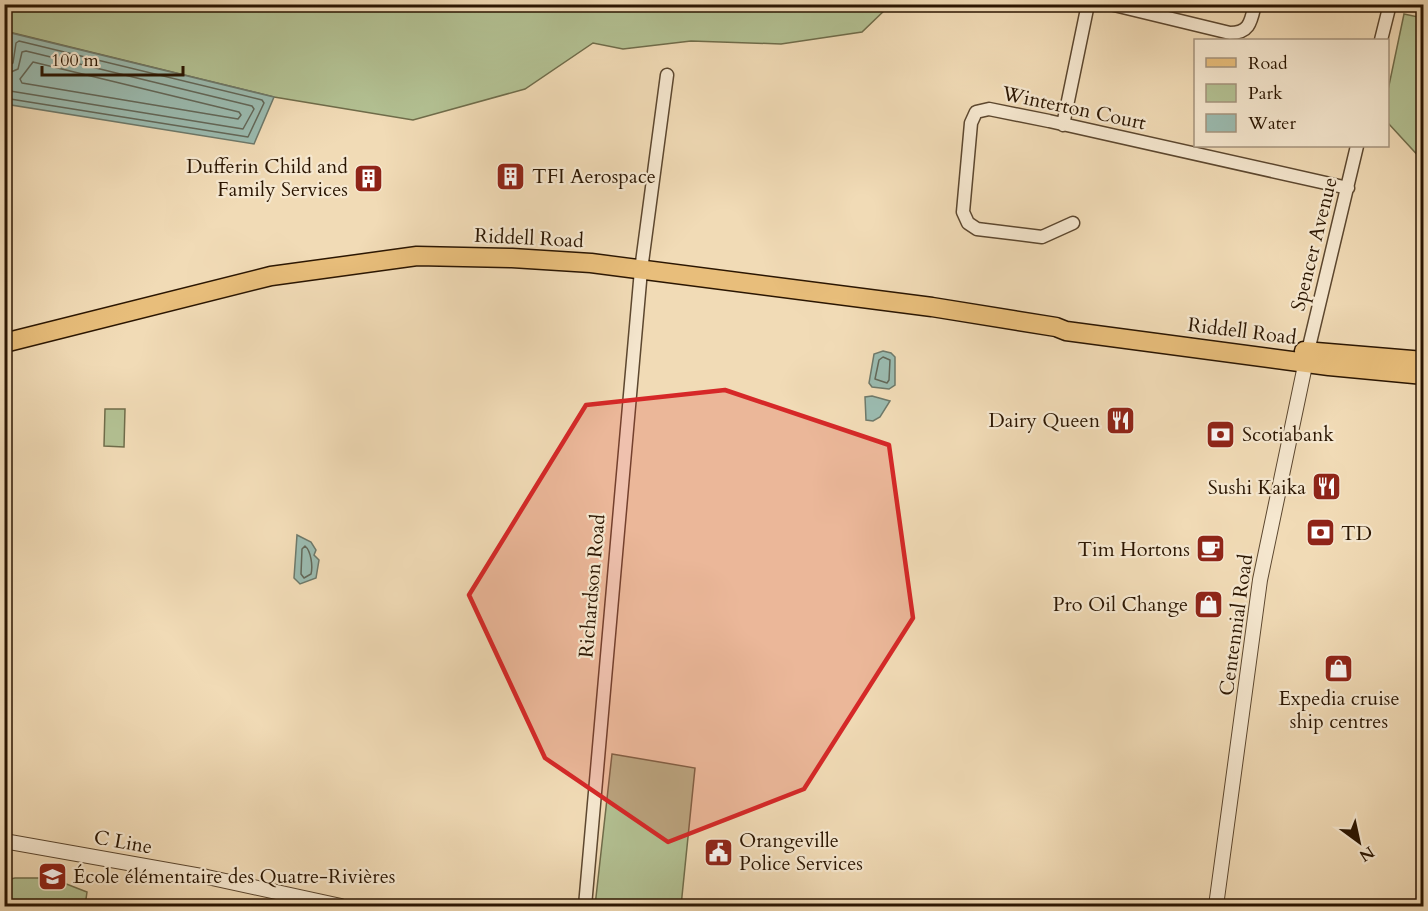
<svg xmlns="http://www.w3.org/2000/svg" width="1428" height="911" viewBox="0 0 1428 911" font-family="Cardo,serif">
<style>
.green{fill:#b3c193;stroke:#6f6c4a;stroke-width:1.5}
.water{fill:#9bbbb0;stroke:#6e796a;stroke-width:1.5}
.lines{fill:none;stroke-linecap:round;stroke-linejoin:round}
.shore{stroke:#636859;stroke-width:1.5}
.minor-casing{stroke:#5c472f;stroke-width:15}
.tertiary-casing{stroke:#5c472f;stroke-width:16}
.primary-casing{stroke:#2b1602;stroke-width:21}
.minor{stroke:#f6e8d0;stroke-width:12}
.tertiary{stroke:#f6e8d0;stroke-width:14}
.primary{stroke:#e8be7b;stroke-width:18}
.marked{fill:#d62828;fill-opacity:0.2;stroke:#d62828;stroke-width:4.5;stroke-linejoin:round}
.labels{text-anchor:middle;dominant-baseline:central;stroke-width:4.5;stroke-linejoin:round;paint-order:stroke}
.street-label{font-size:20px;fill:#2b1602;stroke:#f6e8d0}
.poi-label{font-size:20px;fill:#2b1602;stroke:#f6e8d0;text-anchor:end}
</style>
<rect width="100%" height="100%" fill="#f1dbb6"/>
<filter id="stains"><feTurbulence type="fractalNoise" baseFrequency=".00333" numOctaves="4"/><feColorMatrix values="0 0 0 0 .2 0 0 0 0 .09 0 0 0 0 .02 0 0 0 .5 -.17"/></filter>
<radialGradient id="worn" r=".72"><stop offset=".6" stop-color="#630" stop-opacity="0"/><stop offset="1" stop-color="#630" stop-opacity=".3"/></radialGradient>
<path class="green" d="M 5,4 L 937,4 L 938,5 L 887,8 L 862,32 L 781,44 L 691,41 L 623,49 L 593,43 L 525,89 L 413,120 L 274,97 L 5,31 Z
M 1404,14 L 1423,18 L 1423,161 L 1388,123 L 1388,90 Z
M 105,409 L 125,409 L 124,447 L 104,446 Z
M 612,754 L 695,768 L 681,906 L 595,906 Z
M 15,878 L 51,878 L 87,892 L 85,906 L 5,906 L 5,880 Z"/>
<path class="water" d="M 11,33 L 274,97 L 254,144 L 5,104 L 5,80 Z
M 883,351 L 891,353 L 895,357 L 895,385 L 889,389 L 872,387 L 869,383 L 874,354 Z
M 872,396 L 890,401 L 880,417 L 873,421 L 866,420 L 865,397 Z
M 297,535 L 311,542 L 316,550 L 314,555 L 319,560 L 316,578 L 300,584 L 294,578 Z"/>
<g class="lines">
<path class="shore" d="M 33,62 L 239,112 L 241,115 L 238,119 L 22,83 L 20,79 Z
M 4,67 L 13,63 L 16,43 L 19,41 L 262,100 L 264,103 L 248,137 L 4,98
M 4,75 L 18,69 L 22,52 L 26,51 L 252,106 L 254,109 L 243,129 L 4,90
M 883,357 L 890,360 L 889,380 L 887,383 L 875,379 L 879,360 Z
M 305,546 C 311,551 313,566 311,574 L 304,578 L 301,574 L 302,549 Z"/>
<defs>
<path id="minor" d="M 1110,4 L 1230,33 C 1250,33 1251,21 1255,4
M 1419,4 L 1424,6
M 1381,40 L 1390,4
M 1063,125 L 1088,4
M 1073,223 L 1042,237 L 977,229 L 968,223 L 963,212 L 971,123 L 976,112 L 989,109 L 1049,121 L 1348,188
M 1308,351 L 1357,146
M 585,906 L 641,270 L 667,75"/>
<path id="tertiary" d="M 4,841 L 207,877 L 341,906
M 1216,906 L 1260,580 L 1307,356"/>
<path id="primary" d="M 4,343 L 271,276 L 417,256 L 512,258 L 591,263 L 932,307 L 1056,327 L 1066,331 L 1329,366 L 1424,375
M 1304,351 L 1424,361"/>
</defs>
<use href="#minor" class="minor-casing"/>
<use href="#tertiary" class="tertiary-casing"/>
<use href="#primary" class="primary-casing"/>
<use href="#minor" class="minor"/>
<use href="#tertiary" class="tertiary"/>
<use href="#primary" class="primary"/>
</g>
<path class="marked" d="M 725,390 L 889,445 L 913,618 L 804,789 L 668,842 L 545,758 L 469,595 L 586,405 Z"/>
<defs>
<symbol id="building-square" viewBox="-11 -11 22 22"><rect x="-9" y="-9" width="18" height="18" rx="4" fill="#8f2418" stroke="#f6e8d0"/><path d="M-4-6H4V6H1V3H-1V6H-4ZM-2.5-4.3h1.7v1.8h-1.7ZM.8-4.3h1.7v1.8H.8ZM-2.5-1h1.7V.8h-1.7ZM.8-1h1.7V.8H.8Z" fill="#fff"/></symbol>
<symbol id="restaurant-square" viewBox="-11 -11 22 22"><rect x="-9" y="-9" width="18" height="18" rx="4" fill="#8f2418" stroke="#f6e8d0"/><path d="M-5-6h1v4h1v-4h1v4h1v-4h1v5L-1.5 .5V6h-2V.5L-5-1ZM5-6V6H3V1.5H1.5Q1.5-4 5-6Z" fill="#fff"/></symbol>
<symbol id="bank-square" viewBox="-11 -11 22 22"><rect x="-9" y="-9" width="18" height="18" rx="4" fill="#8f2418" stroke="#f6e8d0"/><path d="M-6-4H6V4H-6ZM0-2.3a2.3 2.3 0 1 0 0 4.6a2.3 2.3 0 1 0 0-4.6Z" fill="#fff"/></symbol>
<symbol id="cafe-square" viewBox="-11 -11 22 22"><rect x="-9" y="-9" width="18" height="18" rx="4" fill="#8f2418" stroke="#f6e8d0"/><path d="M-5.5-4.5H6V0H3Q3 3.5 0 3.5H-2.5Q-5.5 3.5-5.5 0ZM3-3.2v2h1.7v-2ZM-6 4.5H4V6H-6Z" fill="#fff"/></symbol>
<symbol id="shop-square" viewBox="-11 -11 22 22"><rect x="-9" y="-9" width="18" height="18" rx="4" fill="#8f2418" stroke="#f6e8d0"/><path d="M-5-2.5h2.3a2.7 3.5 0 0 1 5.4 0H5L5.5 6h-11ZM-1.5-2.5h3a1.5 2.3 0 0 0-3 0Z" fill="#fff"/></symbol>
<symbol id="civic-square" viewBox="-11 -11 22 22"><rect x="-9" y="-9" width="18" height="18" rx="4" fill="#8f2418" stroke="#f6e8d0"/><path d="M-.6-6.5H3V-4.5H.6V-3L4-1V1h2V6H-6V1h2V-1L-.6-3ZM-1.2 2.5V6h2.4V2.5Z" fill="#fff"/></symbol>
<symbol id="school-square" viewBox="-11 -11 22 22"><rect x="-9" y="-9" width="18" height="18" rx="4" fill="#8f2418" stroke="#f6e8d0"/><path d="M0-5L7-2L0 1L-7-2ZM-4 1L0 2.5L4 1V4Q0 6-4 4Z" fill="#fff"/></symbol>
</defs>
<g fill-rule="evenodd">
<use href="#building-square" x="494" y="160" width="33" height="33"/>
<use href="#building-square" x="352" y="162" width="33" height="33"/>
<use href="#restaurant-square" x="1104" y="404" width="33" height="33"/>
<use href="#bank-square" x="1204" y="418" width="33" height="33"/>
<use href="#restaurant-square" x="1310" y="470" width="33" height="33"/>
<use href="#bank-square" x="1304" y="516" width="33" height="33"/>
<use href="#cafe-square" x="1194" y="532" width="33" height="33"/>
<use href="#shop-square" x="1192" y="588" width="33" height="33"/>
<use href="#shop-square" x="1322" y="652" width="33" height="33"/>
<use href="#civic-square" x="702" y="836" width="33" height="33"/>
<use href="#school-square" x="36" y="860" width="33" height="33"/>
</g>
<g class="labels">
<g class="street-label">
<text transform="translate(1074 108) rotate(12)">Winterton Court</text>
<text transform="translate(529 238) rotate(3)">Riddell Road</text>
<text transform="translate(1314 244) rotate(-76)">Spencer Avenue</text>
<text transform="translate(1242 331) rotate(7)">Riddell Road</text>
<text transform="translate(592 586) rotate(-85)">Richardson Road</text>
<text transform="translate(1236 625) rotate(-82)">Centennial Road</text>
<text transform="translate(123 842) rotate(10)">C Line</text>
</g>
<g class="poi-label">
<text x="348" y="166">Dufferin Child and<tspan x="348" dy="23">Family Services</tspan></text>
<text x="532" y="176" text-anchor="start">TFI Aerospace</text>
<text x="1100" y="420">Dairy Queen</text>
<text x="1242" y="434" text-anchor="start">Scotiabank</text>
<text x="1306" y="487">Sushi Kaika</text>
<text x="1341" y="533" text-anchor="start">TD</text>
<text x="1190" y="549">Tim Hortons</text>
<text x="1188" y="604">Pro Oil Change</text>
<text x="1339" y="698" text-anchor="middle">Expedia cruise<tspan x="1339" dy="23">ship centres</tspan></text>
<text x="739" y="840" text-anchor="start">Orangeville<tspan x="739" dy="23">Police Services</tspan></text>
<text x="73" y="876" text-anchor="start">École élémentaire des Quatre-Rivières</text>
</g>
</g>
<rect width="1428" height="911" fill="none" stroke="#f1dbb6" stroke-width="24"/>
<rect x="6" y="6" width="1416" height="899" fill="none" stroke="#2b1602" stroke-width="3"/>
<rect x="12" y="12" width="1404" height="887" fill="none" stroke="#2b1602" stroke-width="1.5"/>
<rect x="1194" y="39" width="195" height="108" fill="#f6e8d0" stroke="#a5947e" stroke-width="1.5"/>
<rect x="1206" y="58" width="30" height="9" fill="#e8be7b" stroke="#a5947e" stroke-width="1.5"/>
<text x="1248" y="69" font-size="18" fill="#2b1602">Road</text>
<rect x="1206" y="84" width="30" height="18" fill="#b3c193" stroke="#a5947e" stroke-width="1.5"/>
<text x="1248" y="99" font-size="18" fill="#2b1602">Park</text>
<rect x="1206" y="114" width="30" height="18" fill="#9bbbb0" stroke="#a5947e" stroke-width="1.5"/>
<text x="1248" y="129" font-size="18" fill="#2b1602">Water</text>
<g transform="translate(1359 842) rotate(147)" stroke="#f6e8d0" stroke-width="4.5" paint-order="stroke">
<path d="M0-4.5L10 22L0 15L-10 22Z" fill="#2b1602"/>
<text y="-9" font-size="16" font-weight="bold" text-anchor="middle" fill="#2b1602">N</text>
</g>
<path d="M42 66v9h141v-9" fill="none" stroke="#2b1602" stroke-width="3"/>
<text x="51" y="66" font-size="18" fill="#2b1602" stroke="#f6e8d0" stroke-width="4.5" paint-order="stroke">100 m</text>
<rect width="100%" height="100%" filter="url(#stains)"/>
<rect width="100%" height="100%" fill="url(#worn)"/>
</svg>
